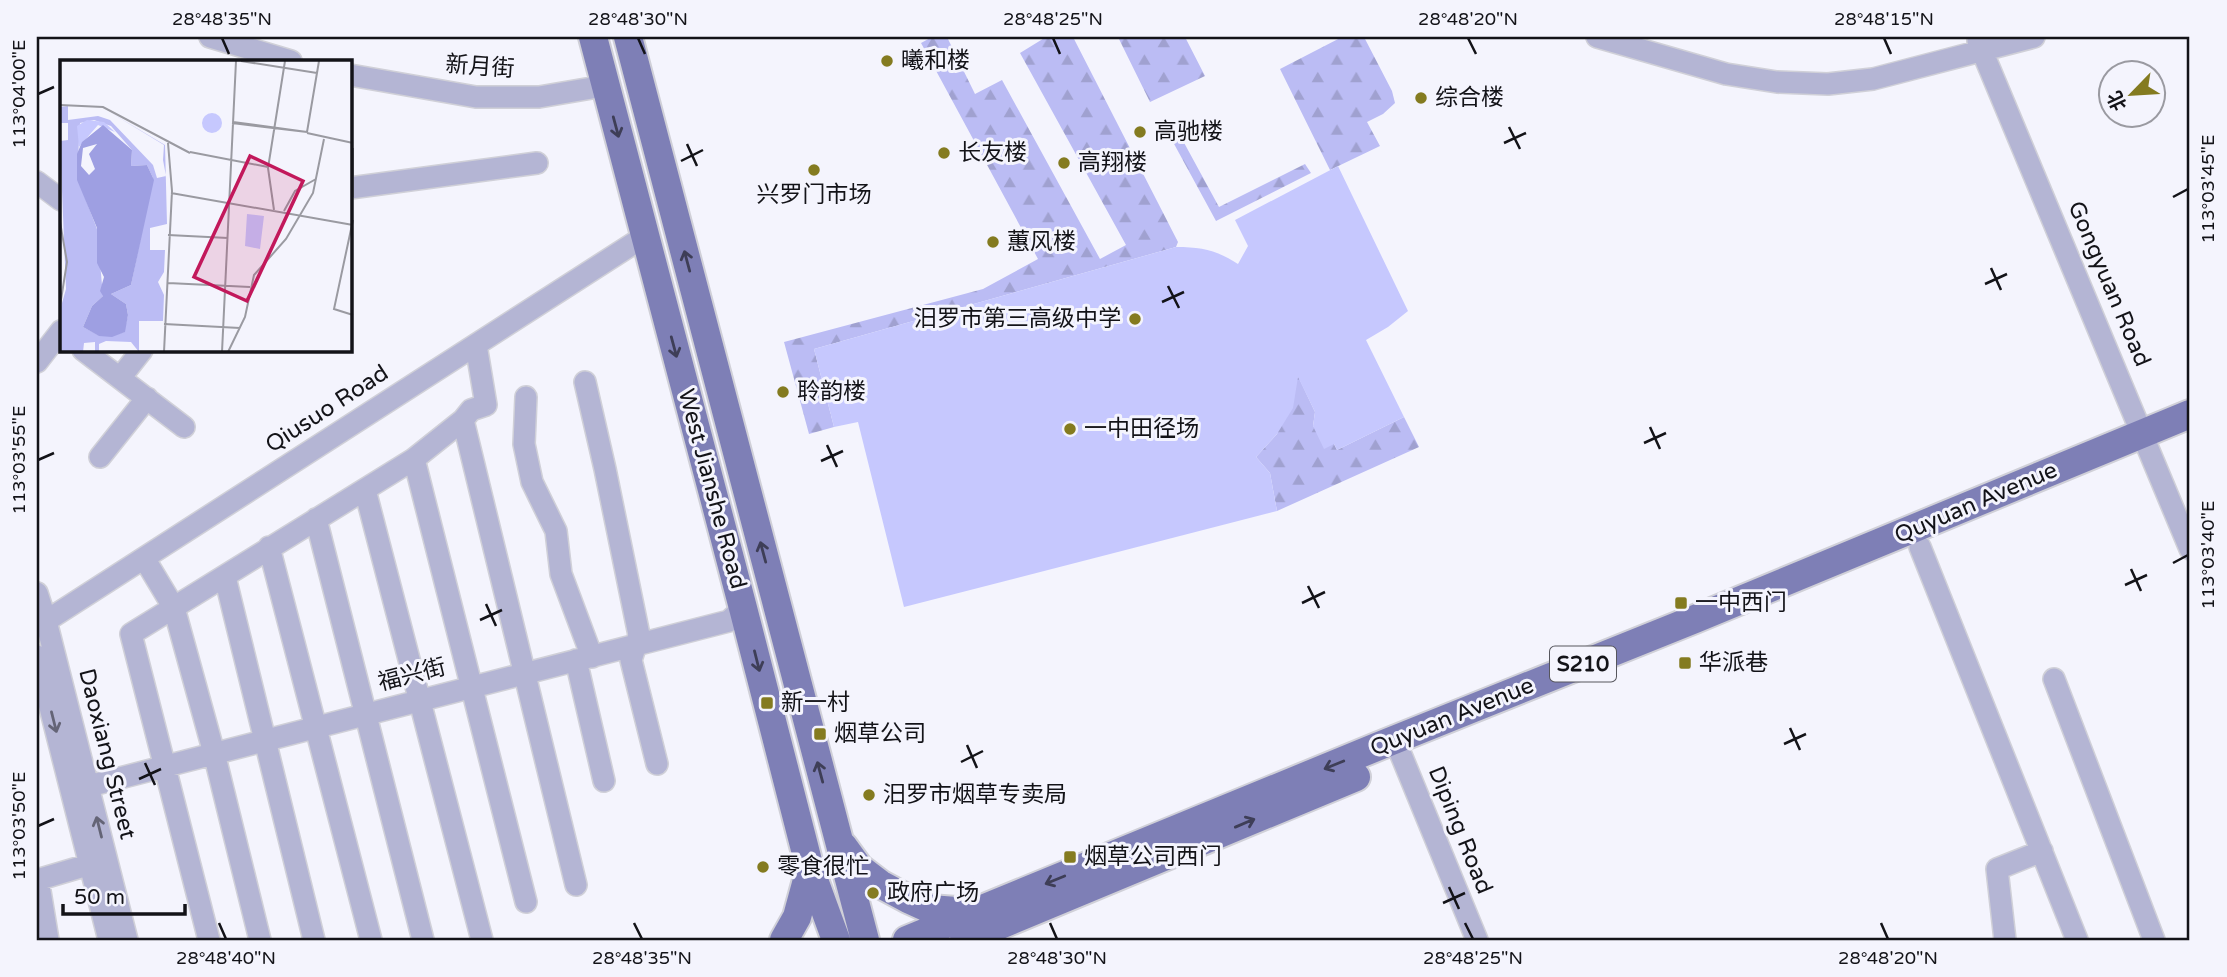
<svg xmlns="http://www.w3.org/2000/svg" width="2227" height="977" viewBox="0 0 2227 977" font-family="'Varela Round','Noto Sans SC',sans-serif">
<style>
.forest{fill:url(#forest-firs)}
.garden{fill:#c6c8fe}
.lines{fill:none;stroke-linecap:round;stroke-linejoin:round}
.minor-casing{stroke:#d0d0d8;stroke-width:24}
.major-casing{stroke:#d0d0d8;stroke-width:32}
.minor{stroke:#b4b5d4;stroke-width:21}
.major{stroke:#7e7fb6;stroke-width:28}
.oneway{stroke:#3e3e57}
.oneway2{stroke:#646476}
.ticks{fill:none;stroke:#131318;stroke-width:2.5}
.poi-dot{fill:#847b20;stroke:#f4f4fd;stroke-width:2.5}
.labels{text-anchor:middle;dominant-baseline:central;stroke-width:6;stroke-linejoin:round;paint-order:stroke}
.shield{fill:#f4f4fd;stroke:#56565d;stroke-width:2}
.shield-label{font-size:21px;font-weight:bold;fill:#131318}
.poi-label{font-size:23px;fill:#131318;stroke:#f4f4fd;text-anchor:start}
.street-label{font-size:23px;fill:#131318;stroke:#f4f4fd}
.inset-road{fill:none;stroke:#9a9aa1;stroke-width:2}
.view{fill:#c2185b;fill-opacity:0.15;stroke:#c2185b;stroke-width:3.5}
.inset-edge{fill:none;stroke:#131318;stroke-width:3.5}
.neatline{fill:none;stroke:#131318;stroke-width:2.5}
.ticks-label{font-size:18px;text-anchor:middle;fill:#131318}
</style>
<defs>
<pattern id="forest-firs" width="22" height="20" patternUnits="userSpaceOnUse" patternTransform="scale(1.75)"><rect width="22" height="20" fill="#bbbcf4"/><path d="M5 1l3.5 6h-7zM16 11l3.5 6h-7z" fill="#a0a1d0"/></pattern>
</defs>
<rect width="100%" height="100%" fill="#f4f4fd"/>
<path class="forest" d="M 932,37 L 947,37 L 975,94 L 1002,80 L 1100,259 L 1126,245 L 1020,53 L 1046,37 L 1073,37 L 1178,242 L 1176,247 L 814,349 L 834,427 L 809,434 L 784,342 L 983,289 L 1038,259 L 921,43 Z
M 1118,37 L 1185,37 L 1205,76 L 1150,102 Z
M 1342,37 L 1364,37 L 1392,91 L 1395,103 L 1383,114 L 1367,122 L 1380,146 L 1330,170 L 1280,69 Z
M 1182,139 L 1219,207 L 1305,164 L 1311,173 L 1216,221 L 1173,142 Z
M 1298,376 L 1315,412 L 1313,426 L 1334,444 L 1337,450 L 1404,417 L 1419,447 L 1277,511 L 1270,473 L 1256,457 L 1277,434 Z"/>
<path class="garden" d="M 1338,166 L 1408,311 L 1388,327 L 1366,340 L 1404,417 L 1337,450 L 1334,444 L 1324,449 L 1313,426 L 1315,412 L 1298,377 L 1293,408 L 1277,434 L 1256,457 L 1270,473 L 1277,511 L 904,607 L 858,422 L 834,427 L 814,349 L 1176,247 C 1202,247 1216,250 1238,264 L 1248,246 L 1235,220 Z"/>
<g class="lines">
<defs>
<path id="minor" d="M 210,37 L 291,61
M 1597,37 L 1726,74 L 1777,82 L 1828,84 L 1873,79 L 2034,37
M 1978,41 L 2190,549
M 350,75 L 476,97 L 539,97 L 592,88 L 604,79
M 37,182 L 61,200
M 350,188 L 537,163
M 83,350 L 184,427
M 37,362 L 61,331
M 120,378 L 142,350
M 585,382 L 605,469 L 639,635 L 631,660 L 657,764
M 526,397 L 524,444 L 532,482 L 556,531 L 561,574 L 592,657
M 463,420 L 576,885
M 100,457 L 147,398
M 414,459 L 526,902
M 365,490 L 482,940
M 316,519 L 423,940
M 269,547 L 371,940
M 1920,547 L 2077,940
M 144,558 L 174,608 L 214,753 L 260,940
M 225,577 L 314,940
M 37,593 L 46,621 L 127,940
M 37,623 L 46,621 L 645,236
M 37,656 L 109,940
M 576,660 L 604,781
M 2054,679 L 2154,940
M 1395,740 L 1477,940
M 89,786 L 729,621 L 743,608
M 38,879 L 48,940
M 37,880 L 101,861
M 209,940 L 131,634 L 414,459 L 463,420 L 471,410 L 486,405 L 476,345
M 2005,940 L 1997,869 L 2042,851"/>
<path id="major" d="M 593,37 L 743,608 L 810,869 L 836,940
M 628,37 L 865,940
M 843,846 L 859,868 L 880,884 L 908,899 L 930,909 L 969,912
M 784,940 L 797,917 L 810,869
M 907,940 L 1379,746 L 1695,619 L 2190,414
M 964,940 L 1356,777"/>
</defs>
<use href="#minor" class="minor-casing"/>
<use href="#major" class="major-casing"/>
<use href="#minor" class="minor"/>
<use href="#major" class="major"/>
</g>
<defs><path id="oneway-shaft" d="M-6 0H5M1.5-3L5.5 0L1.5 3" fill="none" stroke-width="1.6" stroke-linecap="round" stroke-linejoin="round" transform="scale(1.75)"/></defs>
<g class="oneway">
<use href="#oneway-shaft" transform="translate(616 127) rotate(75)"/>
<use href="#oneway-shaft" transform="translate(687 261) rotate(-105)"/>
<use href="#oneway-shaft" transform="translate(674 347) rotate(75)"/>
<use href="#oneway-shaft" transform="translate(763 552) rotate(-105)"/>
<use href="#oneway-shaft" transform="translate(757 661) rotate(76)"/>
<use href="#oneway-shaft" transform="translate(1334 765) rotate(158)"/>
<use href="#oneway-shaft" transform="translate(820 772) rotate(-105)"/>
<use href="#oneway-shaft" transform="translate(1245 823) rotate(-23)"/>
<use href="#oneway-shaft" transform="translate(1055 880) rotate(158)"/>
</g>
<g class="oneway2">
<use href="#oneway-shaft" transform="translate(54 722) rotate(76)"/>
<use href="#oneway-shaft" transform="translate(99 827) rotate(-104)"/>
</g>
<path class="ticks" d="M 222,38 L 229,54M 638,38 L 645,54M 1053,38 L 1060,54M 1468,38 L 1476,54M 1884,38 L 1891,54M 38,94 L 54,87M 1509,127 L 1520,149M 1504,143 L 1526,133M 687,144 L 697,166M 681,161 L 703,150M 2173,197 L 2188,189M 1991,268 L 2001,290M 1985,284 L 2007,274M 1168,286 L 1179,308M 1162,302 L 1184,292M 1650,427 L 1660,449M 1644,443 L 1666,433M 827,445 L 837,467M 38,460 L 54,453M 821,461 L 843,451M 2173,563 L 2188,555M 2131,569 L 2141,591M 2125,585 L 2147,575M 1308,586 L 1319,608M 1302,603 L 1325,592M 486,604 L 496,626M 480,620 L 502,610M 1790,728 L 1800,750M 1784,744 L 1806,734M 967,745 L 977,768M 961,762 L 983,751M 145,763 L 155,785M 139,779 L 161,769M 38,826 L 54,819M 1449,887 L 1459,909M 1443,903 L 1465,893M 219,923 L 226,939M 634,923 L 642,939M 1050,923 L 1057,939M 1465,923 L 1473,939M 1881,923 L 1888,939"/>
<g class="poi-dot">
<circle cx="887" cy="61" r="7"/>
<circle cx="1421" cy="98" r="7"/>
<circle cx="1140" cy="132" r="7"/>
<circle cx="944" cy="153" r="7"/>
<circle cx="1064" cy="163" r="7"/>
<circle cx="814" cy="170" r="7"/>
<circle cx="993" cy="242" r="7"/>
<circle cx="1135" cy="319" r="7"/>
<circle cx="783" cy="392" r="7"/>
<circle cx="1070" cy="429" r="7"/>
<rect x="1674" y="596" width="14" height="14" rx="3.5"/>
<rect x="1678" y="656" width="14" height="14" rx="3.5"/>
<rect x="760" y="696" width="14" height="14" rx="3.5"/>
<rect x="813" y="727" width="14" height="14" rx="3.5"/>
<circle cx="869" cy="795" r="7"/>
<rect x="1063" y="850" width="14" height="14" rx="3.5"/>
<circle cx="763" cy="867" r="7"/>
<circle cx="873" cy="893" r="7"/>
</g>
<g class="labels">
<rect class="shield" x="1550" y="646.5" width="66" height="35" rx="5"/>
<g class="shield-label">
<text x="1583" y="664">S210</text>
</g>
<g class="poi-label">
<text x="901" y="61">曦和楼</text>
<text x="1435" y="98">综合楼</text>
<text x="1154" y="132">高驰楼</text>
<text x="958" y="153">长友楼</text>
<text x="1078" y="163">高翔楼</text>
<text x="814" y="195" text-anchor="middle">兴罗门市场</text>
<text x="1007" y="242">蕙风楼</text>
<text x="1121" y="319" text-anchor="end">汨罗市第三高级中学</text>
<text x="797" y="392">聆韵楼</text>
<text x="1084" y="429">一中田径场</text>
<text x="1695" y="603">一中西门</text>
<text x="1699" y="663">华派巷</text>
<text x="781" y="703">新一村</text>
<text x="834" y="734">烟草公司</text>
<text x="883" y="795">汨罗市烟草专卖局</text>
<text x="1084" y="857">烟草公司西门</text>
<text x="777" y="867">零食很忙</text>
<text x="887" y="893">政府广场</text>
</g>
<g class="street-label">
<text transform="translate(480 67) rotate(4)">新月街</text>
<text transform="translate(2109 284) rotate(67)">Gongyuan Road</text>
<text transform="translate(327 409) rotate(-33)">Qiusuo Road</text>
<text transform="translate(712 489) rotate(75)">West Jianshe Road</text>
<text transform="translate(1976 503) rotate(-23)">Quyuan Avenue</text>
<text transform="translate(412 675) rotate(-14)">福兴街</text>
<text transform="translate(1452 717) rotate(-22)">Quyuan Avenue</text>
<text transform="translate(107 754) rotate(76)">Daoxiang Street</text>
<text transform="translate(1460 830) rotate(68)">Diping Road</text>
</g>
</g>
<g transform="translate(60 60)">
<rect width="292" height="292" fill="#f4f4fd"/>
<path d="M 8,46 L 8,60 L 38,56 L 50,60 L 93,105 L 97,118 L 106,116 L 103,100 L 104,85 L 48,51 L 105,85 L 107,164 L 90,168 L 90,190 L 105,190 L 104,212 L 98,222 L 104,235 L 103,261 L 79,261 L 79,292 L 71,282 L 46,281 L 39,284 L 39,292 L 35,292 L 35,282 L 24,283 L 23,292 L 0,292 L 0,250 L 6,229 L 0,81 L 8,80 L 8,63 L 0,63 L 0,47 ZM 34,60 L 51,66 L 72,90 L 71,106 L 87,105 L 93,118 L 71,225 L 51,234 L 66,244 L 68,255 L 64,272 L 52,276 L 40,276 L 23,267 L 32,246 L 43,236 L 37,169 L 17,117 L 20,63 Z" fill="#bbbcf4" fill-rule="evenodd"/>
<path d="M 27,60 L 44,62 L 55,72 L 38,65 L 19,87 L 17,66 Z" fill="#c6c8fe"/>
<path d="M142 63a10 10 0 1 1 20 0a10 10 0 1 1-20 0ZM 187,154 L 204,156 L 200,189 L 185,186 Z" fill="#c6c8fe"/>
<path d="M 43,65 L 72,90 L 71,106 L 87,105 L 94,120 L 71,225 L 51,234 L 66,244 L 68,255 L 65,272 L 52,277 L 39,276 L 23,267 L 32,246 L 43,236 L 40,231 L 44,217 L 37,203 L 37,168 L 17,120 L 17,94 L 22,82 ZM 37,84 L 29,94 L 35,109 L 29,115 L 21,106 L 23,88 Z" fill="#9e9fe2" fill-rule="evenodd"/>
<path class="inset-road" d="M 181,1 L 257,13M 0,45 L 43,47 L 130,93M 172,63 L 247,72 L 173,62M 247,72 L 259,1M 247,73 L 293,83M 293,88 L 293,137M 130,92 L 208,107M 111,133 L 293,165M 214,150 L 208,108 L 225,1M 224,151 L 235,131 L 256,119M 293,160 L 274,249 L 293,255M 0,162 L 7,202 L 0,246M 108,175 L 168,178M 108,223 L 190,227M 104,264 L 180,268M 104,292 L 112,131 L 108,83M 162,292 L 176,1M 168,292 L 185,257 L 194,215 L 226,179 L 253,133 L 264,79"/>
<path class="view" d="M 190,96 L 243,121 L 187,241 L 134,217 Z"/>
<rect width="292" height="292" class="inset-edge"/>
</g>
<rect width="2227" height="977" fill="none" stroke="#f4f4fd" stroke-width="77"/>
<g transform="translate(2132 94) rotate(245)"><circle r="33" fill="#f4f4fd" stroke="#9a9aa1" stroke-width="2"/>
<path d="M0-5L12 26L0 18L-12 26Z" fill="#847b20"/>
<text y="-10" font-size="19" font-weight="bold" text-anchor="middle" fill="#131318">北</text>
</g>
<path d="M63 904v10h122v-10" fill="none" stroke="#131318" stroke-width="3.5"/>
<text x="74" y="904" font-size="21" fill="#131318" stroke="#f4f4fd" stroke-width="5" paint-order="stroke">50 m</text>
<rect x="38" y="38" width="2150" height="901" class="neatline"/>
<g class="ticks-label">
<text x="222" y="25">28°48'35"N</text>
<text x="638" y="25">28°48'30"N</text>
<text x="1053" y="25">28°48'25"N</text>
<text x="1468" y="25">28°48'20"N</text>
<text x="1884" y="25">28°48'15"N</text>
<text transform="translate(19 94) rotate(-90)" y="6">113°04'00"E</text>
<text transform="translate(2208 189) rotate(-90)" y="6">113°03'45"E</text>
<text transform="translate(19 460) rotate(-90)" y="6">113°03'55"E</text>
<text transform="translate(2208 555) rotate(-90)" y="6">113°03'40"E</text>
<text transform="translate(19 826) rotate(-90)" y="6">113°03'50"E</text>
<text x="226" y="964">28°48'40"N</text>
<text x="642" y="964">28°48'35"N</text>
<text x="1057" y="964">28°48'30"N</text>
<text x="1473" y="964">28°48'25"N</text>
<text x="1888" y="964">28°48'20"N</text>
</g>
</svg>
